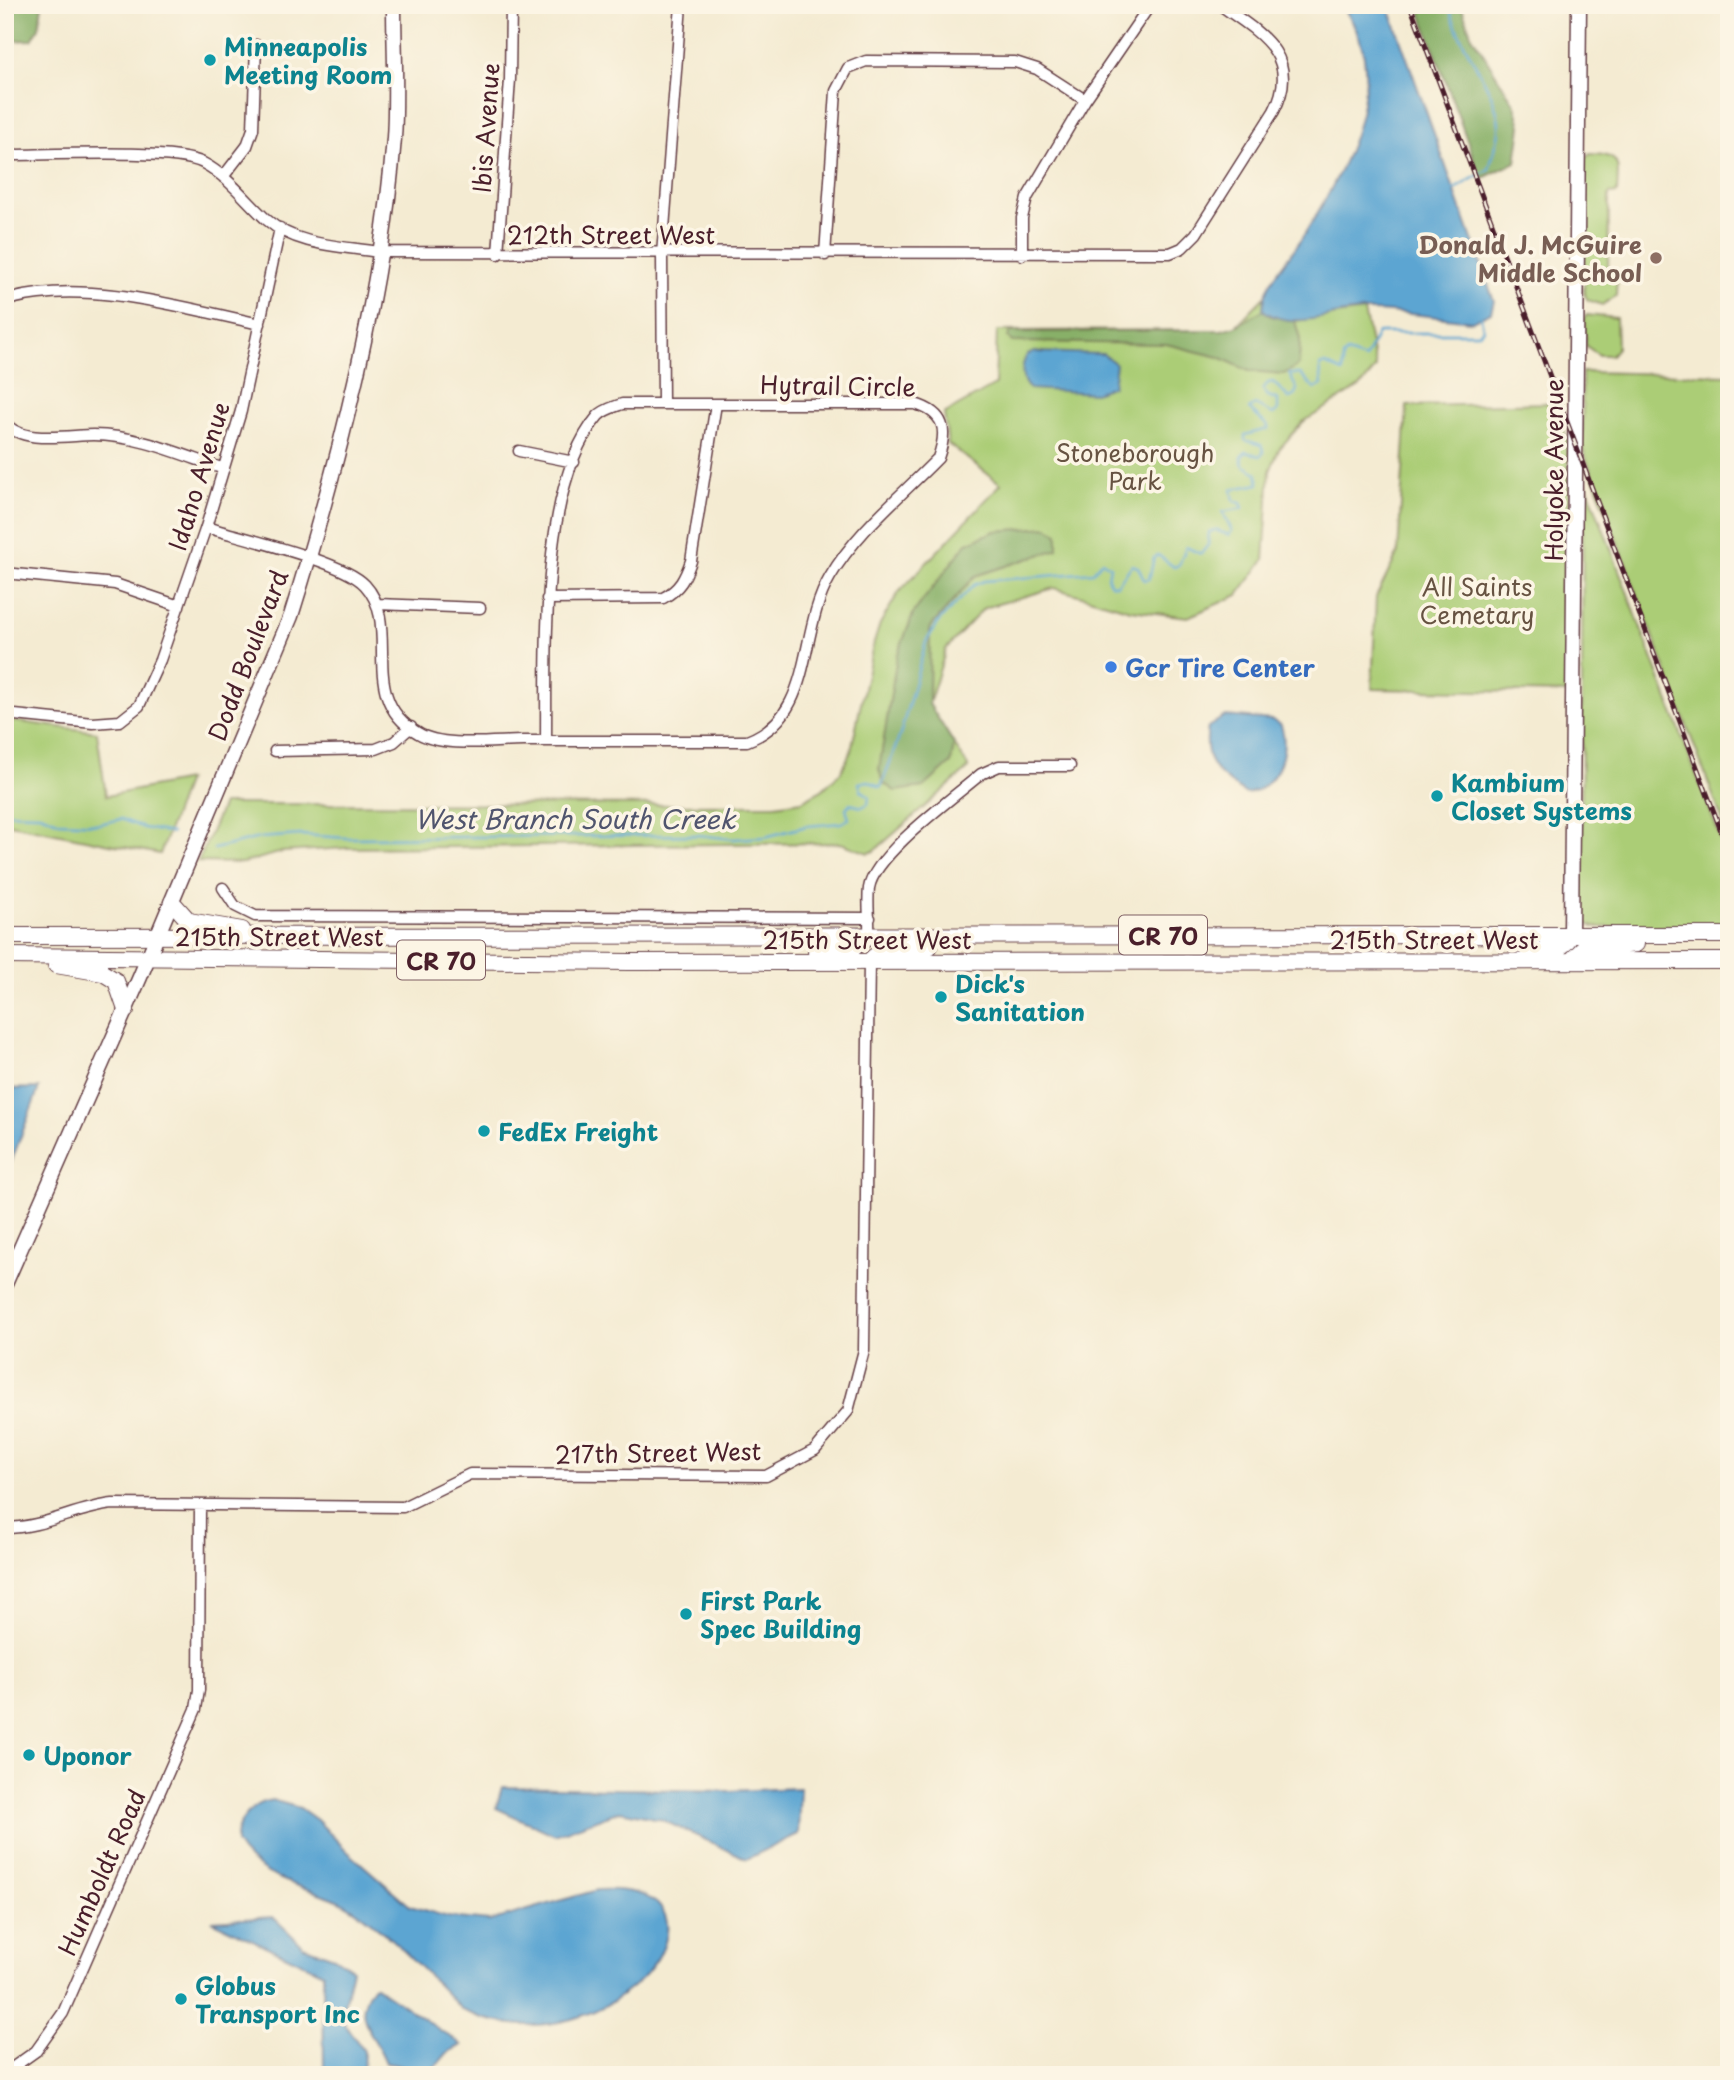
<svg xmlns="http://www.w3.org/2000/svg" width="1734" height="2080" viewBox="0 0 1734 2080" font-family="'Playpen Sans',sans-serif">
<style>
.green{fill:#abcd76;stroke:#7a7650;stroke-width:2}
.forest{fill:#88b067;stroke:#696849;stroke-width:2}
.water{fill:#5ba5d2;stroke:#52627e;stroke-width:2}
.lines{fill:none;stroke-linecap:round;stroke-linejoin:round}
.stream{stroke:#5ba5d2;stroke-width:2.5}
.street-casing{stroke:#643e44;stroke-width:13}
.secondary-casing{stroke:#643e44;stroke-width:17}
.primary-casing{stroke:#643e44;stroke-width:18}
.street{stroke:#fff;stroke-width:10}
.secondary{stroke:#fff;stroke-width:14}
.primary{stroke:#fff;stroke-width:16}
.rail-casing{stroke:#4a1f2b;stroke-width:5}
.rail{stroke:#fcf5e5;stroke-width:2.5;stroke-dasharray:8;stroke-linecap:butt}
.culture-dot{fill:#0f9aa8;stroke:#fcf5e5;stroke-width:2.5}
.education-dot{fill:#8d6e63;stroke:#fcf5e5;stroke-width:2.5}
.shop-dot{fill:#3f7fe0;stroke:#fcf5e5;stroke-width:2.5}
.labels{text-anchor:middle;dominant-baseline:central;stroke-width:7;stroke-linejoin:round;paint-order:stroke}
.shield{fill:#fcf5e5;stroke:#7f5f63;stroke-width:2}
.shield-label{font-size:23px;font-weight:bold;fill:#4a1f2b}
.culture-label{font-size:24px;font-weight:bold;fill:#0d838f;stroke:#fcf5e5;text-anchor:start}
.street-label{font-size:24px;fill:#4a1f2b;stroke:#fcf5e5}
.education-label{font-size:24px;font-weight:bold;fill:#785e54;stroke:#fcf5e5;text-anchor:end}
.park-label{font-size:24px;fill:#675342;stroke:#fcf5e5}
.shop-label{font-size:24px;font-weight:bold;fill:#366cbe;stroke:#fcf5e5;text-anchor:start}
.water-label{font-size:26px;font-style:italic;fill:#51556e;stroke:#fcf5e5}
</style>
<rect width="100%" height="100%" fill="#fcf5e5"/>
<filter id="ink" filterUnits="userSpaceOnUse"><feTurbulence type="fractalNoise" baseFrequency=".0143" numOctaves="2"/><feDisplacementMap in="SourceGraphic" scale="14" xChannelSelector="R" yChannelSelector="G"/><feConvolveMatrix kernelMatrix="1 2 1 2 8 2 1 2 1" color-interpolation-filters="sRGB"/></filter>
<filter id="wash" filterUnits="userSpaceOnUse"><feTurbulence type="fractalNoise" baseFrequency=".00686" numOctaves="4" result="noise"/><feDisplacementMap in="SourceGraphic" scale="28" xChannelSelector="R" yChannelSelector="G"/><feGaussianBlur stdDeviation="1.57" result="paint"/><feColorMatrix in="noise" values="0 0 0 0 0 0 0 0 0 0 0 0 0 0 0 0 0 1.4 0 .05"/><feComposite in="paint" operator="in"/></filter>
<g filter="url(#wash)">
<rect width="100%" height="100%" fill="#f4ebd2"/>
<path class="green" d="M 1590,154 C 1623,154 1618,166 1617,193 L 1609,194 L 1608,274 L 1617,275 L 1616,296 L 1602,305 L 1588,300 L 1584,294 L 1585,158 Z
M 1264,297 L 1263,310 L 1295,321 L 1364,311 L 1376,368 L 1361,386 L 1303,422 L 1279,449 L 1270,471 L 1264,560 L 1238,595 L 1188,617 L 1131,610 L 1054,588 L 984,608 L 946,649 L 929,704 L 969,768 L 874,851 L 868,853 L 841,843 L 347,848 L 282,852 L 243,863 L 198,862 L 223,804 L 775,805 L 802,801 L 822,790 L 841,772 L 851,751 L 873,646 L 880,624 L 899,592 L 1001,484 L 948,444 L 944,414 L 995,385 L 997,331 L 1222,330 L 1236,326 Z
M 1587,315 L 1616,318 L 1617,348 L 1611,355 L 1599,355 L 1586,346 L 1584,318 Z
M 1582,372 L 1729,375 L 1729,838 L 1583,450 Z
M 1552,403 L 1569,442 L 1568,693 L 1372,689 L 1376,597 L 1398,553 L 1407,406 Z
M 1583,475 L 1729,861 L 1729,928 L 1594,927 L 1586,923 L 1581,912 Z
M 5,720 L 97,732 L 106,796 L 187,780 L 160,854 L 5,823 Z"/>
<path class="forest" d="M 5,5 L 42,5 L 39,28 L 32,40 L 5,41 Z
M 1418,5 L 1461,5 L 1471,34 L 1515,105 L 1521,126 L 1516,162 L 1483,178 L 1479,173 Z
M 1263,310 L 1271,316 L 1295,321 L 1300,339 L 1299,365 L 1284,374 L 1249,371 L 1219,357 L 1166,344 L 1012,342 L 1008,337 L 1010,332 L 1222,330 L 1236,326 Z
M 1048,527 L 1058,534 L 1058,549 L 975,576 L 930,628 L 929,704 L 954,744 L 951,763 L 924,787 L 895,791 L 883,783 L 879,769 L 897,656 L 914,612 L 967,543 L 995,531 Z"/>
<path class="water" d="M 1341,5 L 1388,5 L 1494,301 L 1491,312 L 1472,321 C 1436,318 1398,310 1363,311 C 1329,312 1293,332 1263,310 C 1265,281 1285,264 1300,241 C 1341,177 1399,77 1341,5 Z
M 1035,352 L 1103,354 L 1116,364 L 1113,386 L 1095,393 L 1030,389 C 1020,382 1021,365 1027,355 Z
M 1225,716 L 1272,720 L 1281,725 C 1290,751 1277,788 1246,794 C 1217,774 1202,764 1208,727 Z
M 39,1088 L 6,1176 L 5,1177 L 5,1089 Z
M 502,1787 L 728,1791 L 800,1788 L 798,1834 L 747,1859 L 660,1819 L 620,1811 L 555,1835 L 496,1808 Z
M 272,1800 L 300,1808 L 317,1820 L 348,1852 L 410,1906 L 448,1917 L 490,1921 L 597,1890 C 757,1881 615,2080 462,2010 C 433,1980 373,1915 337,1900 C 302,1885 257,1879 236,1843 C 234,1824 252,1803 272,1800 Z
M 273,1917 L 303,1946 L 334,1957 L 352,1969 L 341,2019 L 364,2051 L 363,2070 L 324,2072 L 323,1973 L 212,1921 Z
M 374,1985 L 462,2045 L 448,2052 L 432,2071 L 386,2063 C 374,2031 349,2018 374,1985 Z"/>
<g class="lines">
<path class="stream" d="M 1449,5 C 1457,45 1498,89 1499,126 C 1500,139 1492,156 1489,169 L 1453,190
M 5,813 L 40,814 L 60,822 L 99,824 L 121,819 L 144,828 L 172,833
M 214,849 L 259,838 L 301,835 L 347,838 L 698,835 L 733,839 L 765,837 L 807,826 L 841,823 L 849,819 L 846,808 L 850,804 L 862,807 L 868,804 L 869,796 L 861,790 L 859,783 L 868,781 L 881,787 L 901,732 L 926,642 L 939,621 L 974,585 L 984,581 L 1093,572 L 1102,561 L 1110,566 L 1108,579 L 1111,584 L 1117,585 L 1132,565 L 1138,567 L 1144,580 L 1149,579 L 1154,558 L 1158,555 L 1174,567 L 1179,565 L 1186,547 L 1201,554 L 1208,545 L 1209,532 L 1215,530 L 1229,535 L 1232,531 L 1223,512 L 1243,508 L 1241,503 L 1234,501 L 1232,489 L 1259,484 L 1257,473 L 1243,465 L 1241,457 L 1246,452 L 1260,456 L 1264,452 L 1261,445 L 1245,440 L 1245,435 L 1268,429 L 1268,426 L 1249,409 L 1255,405 L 1273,414 L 1278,410 L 1278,400 L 1266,395 L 1263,389 L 1268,383 L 1273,382 L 1289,398 L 1294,396 L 1297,389 L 1289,374 L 1300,374 L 1315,389 L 1322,385 L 1320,366 L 1325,364 L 1343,372 L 1343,357 L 1347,353 L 1365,359 L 1378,333 L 1479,333 L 1483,329 L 1481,317"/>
</g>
</g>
<g filter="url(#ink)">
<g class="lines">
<defs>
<path id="street" d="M 5,155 C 43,155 176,148 203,163 C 228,176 246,201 267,220 C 296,246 342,246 378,252 L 1170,253 L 1182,248 L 1196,234 L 1274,111 C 1302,56 1260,33 1220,5
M 223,177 L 247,146 L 253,129 L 256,45
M 498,254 L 510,79 L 511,5
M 825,255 L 836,91 L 848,68 L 866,61 L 1015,62 L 1037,69 L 1085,100
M 1022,255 L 1022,218 L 1027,198 L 1085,100 L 1150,5
M 5,307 L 11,299 C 87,279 185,308 260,324
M 663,404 L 662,255 L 681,5
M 5,422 C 20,445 69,435 93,435 C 138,435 182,455 224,469
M 519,451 L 574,462
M 206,527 C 242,538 343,561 365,585 C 403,626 355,697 418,733 C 442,748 495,741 523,741 C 598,741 672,741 747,741 C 816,715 797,633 830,577 C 856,532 902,495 938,458 C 948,430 945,413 915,404 L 622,404 C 614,407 603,410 598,416 C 539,485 547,653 546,741
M 5,573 L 115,584 L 179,606
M 547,599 L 663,598 C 680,589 685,578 691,561 L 716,404
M 377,604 L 480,608
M 5,714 L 93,723 L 120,721 L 139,706 L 160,660 L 206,527 L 241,411 L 280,228
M 275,751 L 376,749 L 394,742 L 411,727
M 223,888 L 235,906 L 255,916 L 870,918
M 869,936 C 870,920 867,903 869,888 C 874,855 954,797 981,774 L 999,766 L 1070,766
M 5,1528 C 43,1528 76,1508 113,1504 L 403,1507 L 470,1474 L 766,1476 L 815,1450 L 848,1411 L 864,1350 L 869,962
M 5,2073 L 36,2051 L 63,2013 L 196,1709 L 199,1690 L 200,1505"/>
<path id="secondary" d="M 1571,934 L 1579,5
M 5,1284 L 140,977 L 291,616 C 338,466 382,296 394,138 C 397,94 394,49 394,5"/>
<path id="primary" d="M 172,902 L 189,921 L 242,930
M 5,936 L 1729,935
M 816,952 L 852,949 L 869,936
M 1529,952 C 1546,951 1564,952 1571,934
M 5,956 L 630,962 L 1729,961
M 1571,961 L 1582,950 L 1636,944
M 869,962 C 883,944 909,947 930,946
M 56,965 L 103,973 L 116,981 L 126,1010"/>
</defs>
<use href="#street" class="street-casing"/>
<use href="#secondary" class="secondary-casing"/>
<use href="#primary" class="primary-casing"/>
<use href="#street" class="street"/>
<use href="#secondary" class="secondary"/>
<use href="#primary" class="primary"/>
<defs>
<path id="rail" d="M 1410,5 L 1729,852"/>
</defs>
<use href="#rail" class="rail-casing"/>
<use href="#rail" class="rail"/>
</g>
</g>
<g class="culture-dot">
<circle cx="210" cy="60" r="7"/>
<circle cx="1437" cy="796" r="7"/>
<circle cx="941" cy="997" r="7"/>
<circle cx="484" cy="1131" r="7"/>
<circle cx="686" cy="1614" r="7"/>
<circle cx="29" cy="1755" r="7"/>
<circle cx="181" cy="1999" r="7"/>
</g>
<circle class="education-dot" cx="1656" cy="258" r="7"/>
<circle class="shop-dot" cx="1111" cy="667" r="7"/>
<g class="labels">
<g class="shield">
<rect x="1119" y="915.5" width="88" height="39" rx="5"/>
<rect x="397" y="940.5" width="88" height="39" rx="5"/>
</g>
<g class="shield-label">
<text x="1163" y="935">CR 70</text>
<text x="441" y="960">CR 70</text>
</g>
<g class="culture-label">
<text x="224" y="46">Minneapolis<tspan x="224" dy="28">Meeting Room</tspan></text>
<text x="1451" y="782">Kambium<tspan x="1451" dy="28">Closet Systems</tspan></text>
<text x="955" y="983">Dick's<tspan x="955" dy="28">Sanitation</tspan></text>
<text x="498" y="1131">FedEx Freight</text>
<text x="700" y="1600">First Park<tspan x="700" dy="28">Spec Building</tspan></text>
<text x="43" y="1755">Uponor</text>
<text x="195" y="1985">Globus<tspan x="195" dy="28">Transport Inc</tspan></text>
</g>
<g class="street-label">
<text transform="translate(485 128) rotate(-86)">Ibis Avenue</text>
<text x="611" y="234">212th Street West</text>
<text transform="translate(838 385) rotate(1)">Hytrail Circle</text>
<text transform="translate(1553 470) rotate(-90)">Holyoke Avenue</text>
<text transform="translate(198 476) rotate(-73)">Idaho Avenue</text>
<text transform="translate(247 655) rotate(-69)">Dodd Boulevard</text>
<text x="279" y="936">215th Street West</text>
<text x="867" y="939">215th Street West</text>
<text x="1434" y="939">215th Street West</text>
<text transform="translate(658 1452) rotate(-1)">217th Street West</text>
<text transform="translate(101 1872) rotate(-66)">Humboldt Road</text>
</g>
<g class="education-label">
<text x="1642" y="244">Donald J. McGuire<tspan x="1642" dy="28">Middle School</tspan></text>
</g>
<g class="park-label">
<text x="1135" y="452">Stoneborough<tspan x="1135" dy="28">Park</tspan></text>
<text x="1477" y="586">All Saints<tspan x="1477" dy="28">Cemetary</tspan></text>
</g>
<g class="shop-label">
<text x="1125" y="667">Gcr Tire Center</text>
</g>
<g class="water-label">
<text x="575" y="818">West Branch South Creek</text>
</g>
</g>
<rect width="1734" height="2080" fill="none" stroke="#fcf5e5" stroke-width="28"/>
</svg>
